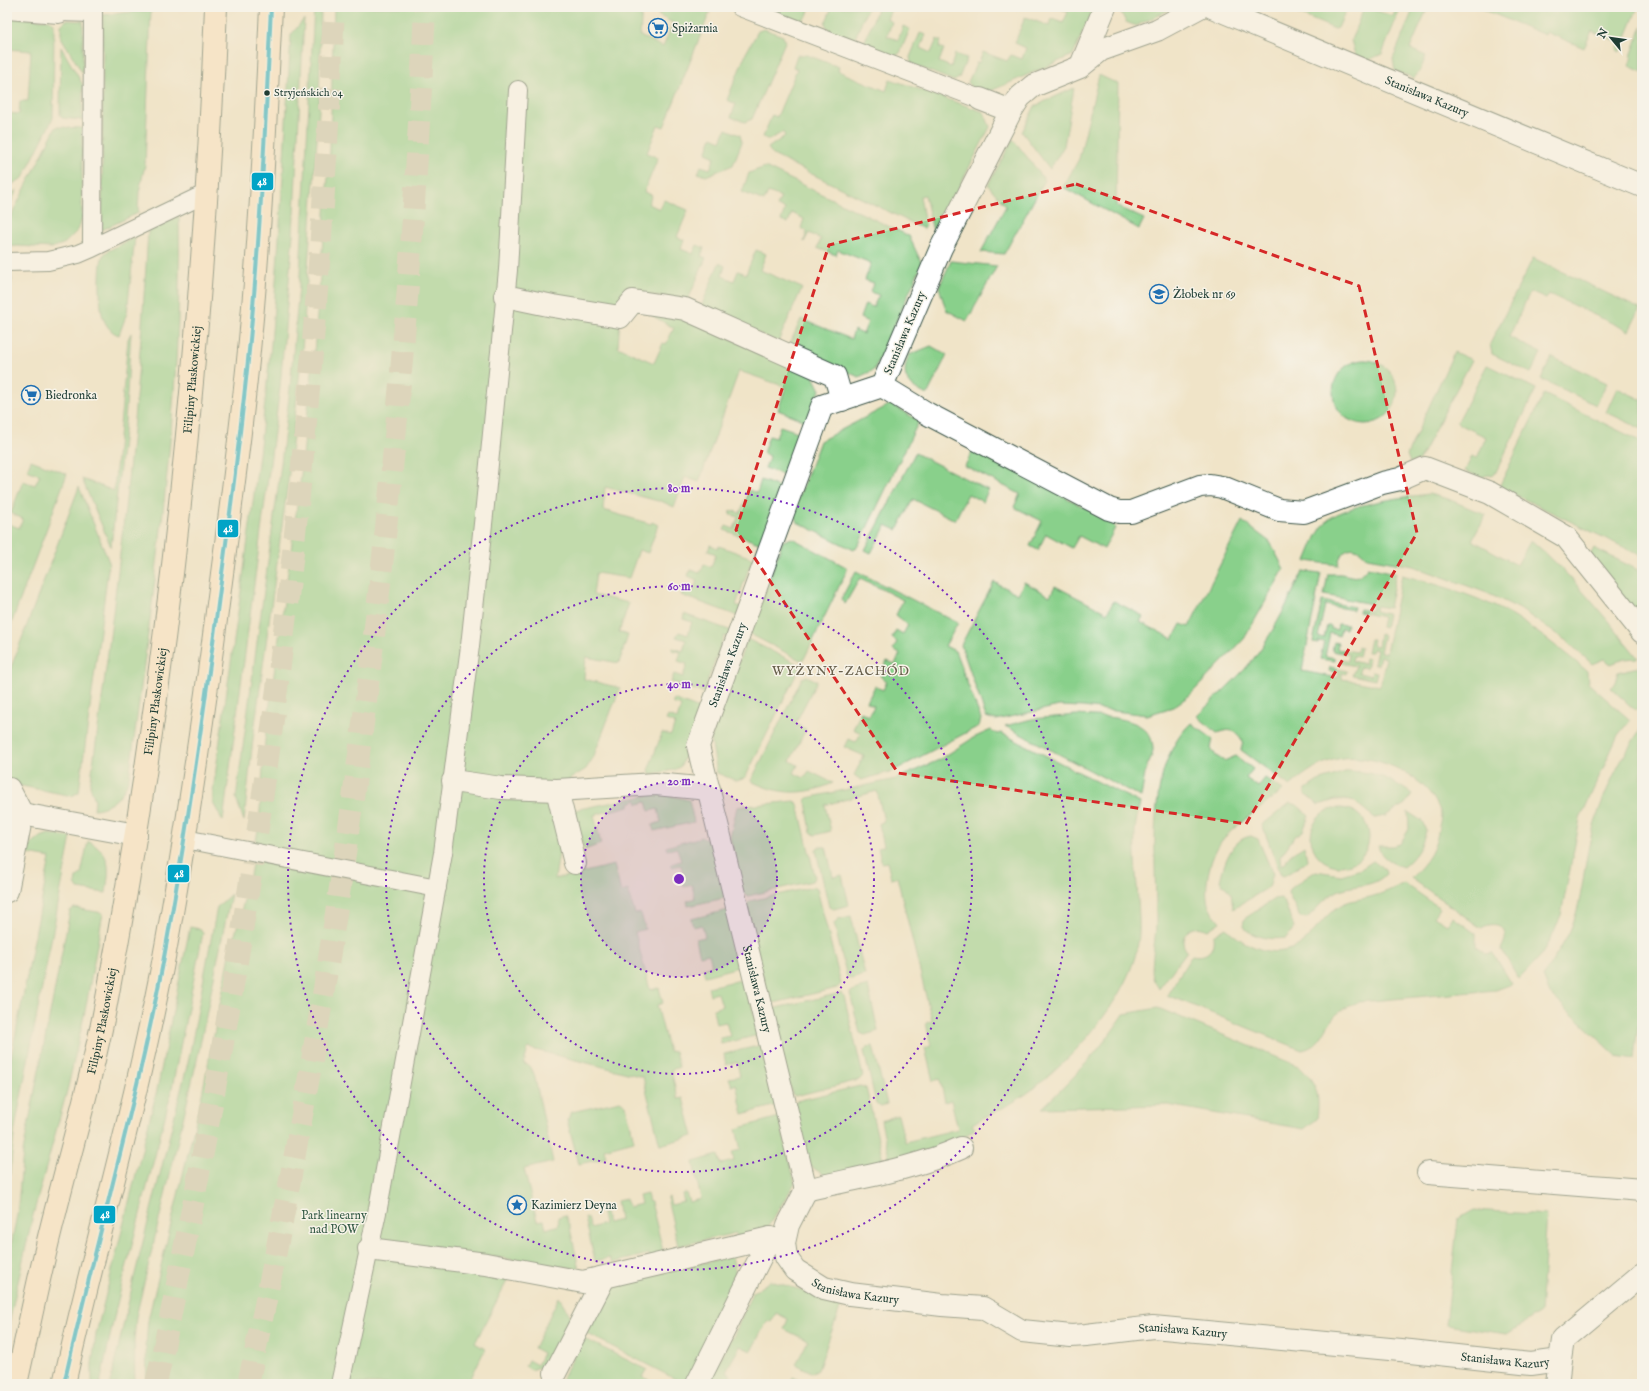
<svg xmlns="http://www.w3.org/2000/svg" width="1649" height="1391" viewBox="0 0 1649 1391" font-family="'IM FELL English',serif">
<style>
.green{fill:#89d08b;stroke:#548660}
.lines{fill:none;stroke-linecap:round;stroke-linejoin:round}
.motorway-tunnel{stroke:#c6c3aa;stroke-width:22;stroke-dasharray:22 11;stroke-linecap:butt}
.service-casing{stroke:#3e564a;stroke-width:20}
.minor-casing{stroke:#3e564a;stroke-width:24}
.secondary-casing{stroke:#3e564a;stroke-width:24}
.service{stroke:#fff;stroke-width:18}
.minor{stroke:#fff;stroke-width:22}
.secondary{stroke:#fde5c5;stroke-width:22}
.bus-1-casing{stroke:#f7f3e8;stroke-width:7}
.bus-1{stroke:#02a4c6;stroke-width:4}
.marked{fill:none;stroke:#d62828;stroke-width:3;stroke-dasharray:8 5;stroke-linejoin:round}
.ring{fill:none;stroke:#7b2cbf;stroke-width:2;stroke-dasharray:2 4}
.bus-dot{fill:#1f3d34;stroke:#f7f3e8;stroke-width:1.5}
.labels{text-anchor:middle;dominant-baseline:central;stroke-width:3;stroke-linejoin:round;paint-order:stroke}
.bus-label{font-size:11px;fill:#1f3d34;stroke:#f7f3e8;text-anchor:start}
.poi-label{font-size:12px;fill:#1f3d34;stroke:#f7f3e8;text-anchor:start}
.street-label{font-size:12px;fill:#1f3d34;stroke:#f7f3e8}
.park-label{font-size:12px;fill:#345a45;stroke:#f7f3e8}
.neighbourhood-label{font-size:13px;letter-spacing:1px;fill:#68604c;stroke:#f7f3e8}
.centre{fill:#7b2cbf;stroke:#f7f3e8;stroke-width:2}
.ring-label{font-size:12px;text-anchor:middle;font-weight:bold;fill:#7b2cbf;stroke:#f7f3e8;stroke-width:3;stroke-linejoin:round;paint-order:stroke}
.line-badge{stroke:#f7f3e8;stroke-width:1.5}
.badge-label{font-size:11px;text-anchor:middle;font-weight:bold;fill:#fff}
</style>
<rect width="100%" height="100%" fill="#f7f3e8"/>
<filter id="ink" filterUnits="userSpaceOnUse"><feTurbulence type="fractalNoise" baseFrequency=".025" numOctaves="2"/><feDisplacementMap in="SourceGraphic" scale="8" xChannelSelector="R" yChannelSelector="G"/><feConvolveMatrix kernelMatrix="1 2 1 2 8 2 1 2 1" color-interpolation-filters="sRGB"/></filter>
<filter id="wash" filterUnits="userSpaceOnUse"><feTurbulence type="fractalNoise" baseFrequency=".012" numOctaves="4" result="noise"/><feDisplacementMap in="SourceGraphic" scale="16" xChannelSelector="R" yChannelSelector="G"/><feGaussianBlur stdDeviation="0.9" result="paint"/><feColorMatrix in="noise" values="0 0 0 0 0 0 0 0 0 0 0 0 0 0 0 0 0 1.4 0 .05"/><feComposite in="paint" operator="in"/></filter>
<g filter="url(#wash)">
<rect width="100%" height="100%" fill="#f0e4c8"/>
<path class="green" d="M 314,7 L 321,7 L 319,111 L 302,351 L 288,482 L 253,739 L 244,821 L 236,798 L 279,480 L 290,388 L 300,274 Z
M 334,7 L 642,7 L 640,36 L 663,47 L 673,23 L 658,15 L 661,7 L 706,7 L 711,9 L 664,127 L 658,125 L 647,153 L 658,158 L 644,192 L 652,195 L 648,204 L 660,209 L 664,200 L 688,210 L 677,237 L 684,240 L 681,249 L 693,254 L 697,245 L 704,248 L 701,256 L 706,258 L 688,300 L 622,291 L 618,347 L 654,363 L 663,343 L 666,344 L 674,328 L 644,311 L 681,317 L 812,374 L 820,390 L 808,422 L 778,410 L 786,387 L 739,371 L 699,482 L 685,477 L 674,507 L 661,501 L 658,501 L 605,487 L 603,510 L 651,524 L 652,522 L 658,525 L 648,553 L 639,550 L 629,578 L 596,573 L 593,595 L 629,603 L 619,632 L 628,635 L 619,663 L 586,657 L 584,679 L 620,688 L 593,758 L 586,769 L 570,779 L 555,879 L 614,865 L 621,892 L 628,890 L 635,914 L 641,913 L 645,929 L 635,932 L 650,990 L 659,988 L 663,1003 L 657,1005 L 669,1052 L 675,1051 L 679,1067 L 671,1070 L 678,1099 L 683,1098 L 693,1136 L 660,1145 L 643,1077 L 528,1048 L 524,1064 L 529,1066 L 534,1074 L 553,1162 L 524,1169 L 537,1221 L 544,1220 L 546,1229 L 559,1225 L 558,1217 L 565,1215 L 570,1228 L 579,1269 L 488,1256 L 508,1279 L 475,1343 L 485,1349 L 470,1380 L 477,1384 L 147,1384 L 146,1346 L 148,1320 L 201,1099 L 231,950 L 249,881 L 259,824 L 265,740 L 300,484 L 314,353 L 330,150 Z
M 761,7 L 810,7 L 807,16 L 800,22 Z
M 832,7 L 868,7 L 853,43 L 832,34 L 825,24 Z
M 878,7 L 892,7 L 887,19 L 892,22 L 887,36 L 898,40 L 903,26 L 910,29 L 900,53 L 893,57 L 863,46 Z
M 1057,7 L 1089,8 L 1091,13 L 1073,55 L 986,93 L 971,88 L 968,82 L 977,62 L 979,63 L 983,52 L 1007,61 L 1011,55 L 1022,59 L 1026,48 L 1015,43 L 1025,17 L 1049,26 L 1052,19 L 1063,23 L 1068,12 Z
M 1118,7 L 1175,7 L 1136,26 L 1126,22 Z
M 1282,7 L 1320,7 L 1330,11 L 1332,7 L 1346,10 L 1338,28 L 1335,29 Z
M 1364,7 L 1393,16 L 1397,7 L 1401,7 L 1382,54 L 1368,60 L 1355,55 L 1351,40 Z
M 1414,7 L 1428,7 L 1410,49 L 1426,56 L 1420,71 L 1414,78 L 1395,71 L 1393,59 Z
M 1477,7 L 1638,7 L 1620,52 L 1617,50 L 1620,42 L 1592,31 L 1584,48 L 1546,32 L 1545,35 Z
M 151,10 L 145,165 L 139,192 L 138,213 L 102,230 L 103,15 Z
M 7,17 L 50,20 L 54,24 L 53,118 L 23,178 L 7,187 L 7,113 L 19,114 L 20,101 L 28,101 L 31,51 L 7,49 Z
M 304,19 L 293,234 L 280,387 L 223,821 L 213,803 L 213,791 C 233,642 257,493 271,344 C 280,241 285,138 291,35 Z
M 66,20 L 83,21 L 83,74 L 61,37 L 61,25 Z
M 1642,26 L 1642,72 L 1629,66 L 1633,57 L 1631,56 Z
M 764,29 L 783,36 L 785,42 L 752,119 L 745,122 L 731,117 L 736,104 L 727,100 L 746,53 L 758,31 Z
M 920,33 L 926,35 L 920,48 L 931,53 L 937,39 L 941,41 L 939,47 L 944,49 L 939,62 L 951,67 L 955,54 L 967,58 L 959,78 L 954,81 L 911,64 L 910,57 Z
M 61,47 L 83,85 L 82,120 L 62,118 L 60,116 Z
M 797,55 L 807,55 L 839,67 L 838,71 L 886,91 L 890,79 L 984,112 L 990,127 L 935,234 L 932,227 L 925,195 L 920,196 L 925,225 L 924,229 L 773,155 L 768,148 L 785,136 L 783,132 L 769,140 L 763,137 L 772,115 L 777,117 L 797,69 L 793,67 Z
M 1099,75 L 1118,84 L 1116,206 L 1144,219 L 1139,229 L 1063,187 L 1079,159 Z
M 1074,88 L 1064,146 L 1050,169 L 1022,132 L 1035,106 Z
M 56,127 L 82,128 L 82,218 L 78,230 L 65,243 L 52,248 L 18,246 L 7,247 L 7,224 Z
M 726,129 L 740,135 L 742,142 L 733,165 L 706,176 L 698,173 L 701,166 L 710,169 L 715,157 L 706,153 L 712,137 L 721,141 Z
M 1013,139 L 1045,180 L 1004,254 L 981,252 L 1006,206 L 988,185 Z
M 765,167 L 909,236 L 922,264 L 874,370 L 859,377 L 789,346 L 801,319 L 851,339 L 854,330 L 863,334 L 868,322 L 860,318 L 865,304 L 873,307 L 879,295 L 870,292 L 874,283 L 865,280 L 871,263 L 838,250 L 836,255 L 817,248 L 821,239 L 809,233 L 804,242 L 807,231 L 801,228 L 804,219 L 792,213 L 788,223 L 781,220 L 785,209 L 777,206 L 781,197 L 768,192 L 764,201 L 742,192 L 749,173 Z
M 17,190 L 7,210 L 7,196 Z
M 179,216 C 183,404 153,592 129,778 C 124,794 112,808 94,809 L 95,800 L 90,786 C 116,602 138,417 148,231 Z
M 135,237 L 127,313 L 119,335 C 112,333 107,327 104,320 C 99,311 99,269 102,258 C 103,255 105,253 108,251 Z
M 756,250 L 766,254 L 760,270 L 802,288 L 778,342 L 701,307 L 719,263 L 725,266 L 722,276 L 734,281 L 738,271 L 746,274 Z
M 1533,258 L 1640,309 L 1629,331 L 1549,294 L 1546,299 L 1530,292 L 1509,337 L 1541,353 L 1531,373 L 1492,354 L 1490,344 Z
M 951,261 L 997,266 L 967,321 L 946,310 L 939,287 Z
M 7,274 L 11,275 L 12,280 L 7,296 Z
M 131,333 L 125,422 L 111,547 L 82,479 L 114,491 L 128,339 Z
M 931,346 L 947,355 L 927,395 C 907,385 900,377 909,355 Z
M 1454,352 L 1472,360 L 1419,460 L 1410,463 L 1407,455 Z
M 1552,357 L 1607,383 L 1596,405 L 1541,379 Z
M1333 392a32 32 0 1 1 64 0a32 32 0 1 1-64 0Z
M 1487,365 L 1536,389 L 1495,474 L 1480,477 L 1465,471 L 1472,456 L 1477,458 L 1486,437 L 1457,423 Z
M 1617,388 L 1642,400 L 1642,429 L 1606,412 Z
M 1544,394 L 1642,442 L 1642,556 L 1499,487 Z
M 891,404 L 919,421 L 858,546 L 854,550 L 797,522 L 793,513 L 820,441 Z
M 780,426 L 804,434 L 788,476 L 765,468 L 770,456 L 763,453 L 769,436 L 776,438 Z
M 974,448 L 1113,523 L 1115,528 L 1104,549 L 1079,536 L 1072,548 L 1046,534 L 1038,550 L 1030,546 L 1042,521 L 1014,507 L 1020,494 L 965,466 Z
M 915,453 L 988,490 L 983,502 L 968,494 L 955,520 L 913,499 L 897,530 L 886,525 L 871,553 L 865,550 Z
M 31,460 L 67,474 L 7,635 L 7,540 L 9,536 L 7,536 L 7,523 L 19,528 L 23,519 L 11,513 L 23,481 L 35,485 L 40,475 L 27,470 Z
M 761,480 L 784,489 L 764,545 L 724,530 L 726,526 L 734,529 L 738,517 L 730,514 L 731,510 L 740,513 L 749,490 L 757,493 Z
M 79,487 L 109,562 L 79,792 L 72,796 L 7,783 L 7,678 Z
M 1429,494 L 1448,499 L 1486,515 L 1472,540 L 1517,565 L 1531,540 C 1572,575 1605,617 1638,658 L 1624,659 L 1611,664 L 1604,659 L 1592,664 L 1568,642 L 1520,609 L 1487,593 L 1413,566 L 1367,558 C 1356,543 1341,546 1338,565 L 1306,561 C 1312,547 1317,531 1328,520 C 1346,504 1404,497 1429,494 Z
M 1242,521 L 1270,542 L 1284,569 L 1244,639 L 1190,695 L 1173,707 L 1147,715 L 1083,707 L 1059,706 L 996,720 L 986,717 L 961,645 L 994,582 L 1018,594 L 1024,582 L 1050,596 L 1055,586 L 1107,613 L 1114,601 L 1143,616 L 1140,622 L 1173,639 L 1181,624 L 1189,627 Z
M 792,538 L 846,567 L 847,570 L 804,659 L 800,660 L 750,634 L 783,541 Z
M 710,545 L 718,548 L 719,546 L 757,560 L 755,567 L 750,565 L 736,605 L 741,607 L 738,616 L 681,595 L 684,589 L 693,592 L 697,580 L 688,576 L 690,570 L 700,573 L 704,564 L 711,567 L 716,554 L 708,551 Z
M 1594,548 L 1642,572 L 1642,622 L 1589,557 Z
M 1367,567 L 1396,573 L 1389,608 L 1377,606 L 1375,611 L 1388,614 L 1385,628 L 1381,627 L 1383,617 L 1359,612 L 1360,609 L 1371,611 L 1372,604 L 1324,595 L 1328,574 C 1332,574 1337,574 1341,574 C 1353,576 1359,581 1367,567 Z
M 856,571 L 958,623 L 945,646 L 955,651 L 981,719 L 979,726 L 893,771 L 861,780 L 854,775 L 864,756 L 844,747 L 848,739 L 856,742 L 861,733 L 853,729 L 861,712 L 869,716 L 874,706 L 867,702 L 875,686 L 883,690 L 887,681 L 880,676 L 887,661 L 895,664 L 900,654 L 893,650 L 897,642 L 892,638 L 896,630 L 903,634 L 908,625 L 896,615 L 903,600 L 860,578 L 845,604 L 841,599 Z
M 1303,571 L 1321,573 L 1302,671 L 1338,678 L 1339,672 L 1329,671 L 1330,667 L 1347,671 L 1346,674 L 1342,673 L 1342,679 L 1380,686 L 1386,658 L 1380,656 L 1378,665 L 1374,664 L 1377,650 L 1372,649 L 1371,652 L 1367,652 L 1370,639 L 1373,639 L 1372,645 L 1378,646 L 1380,634 L 1384,635 L 1380,652 L 1386,653 L 1402,575 C 1435,584 1469,593 1500,609 C 1531,625 1560,649 1587,671 L 1588,683 L 1630,720 L 1618,735 L 1580,819 L 1561,915 L 1551,938 L 1539,958 L 1519,979 L 1501,949 C 1512,931 1500,918 1481,928 L 1411,878 C 1428,861 1436,850 1439,826 C 1440,822 1442,815 1440,811 C 1428,776 1378,754 1343,758 C 1321,761 1305,773 1290,786 L 1241,750 L 1243,742 C 1237,730 1230,728 1217,733 L 1197,716 C 1213,700 1230,685 1245,669 C 1269,642 1288,603 1303,571 Z
M 1322,601 L 1354,607 L 1353,610 L 1325,605 L 1318,637 L 1324,638 L 1327,626 L 1331,626 L 1331,629 L 1337,630 L 1338,624 L 1347,625 L 1346,629 L 1341,628 L 1339,636 L 1330,633 L 1325,656 L 1335,658 L 1335,661 L 1320,659 L 1324,642 L 1318,641 L 1318,643 L 1313,642 Z
M 684,614 L 732,631 L 730,638 L 724,636 L 706,685 L 711,686 L 708,694 L 671,682 L 674,674 L 683,677 L 687,664 L 678,661 L 681,652 L 672,650 L 673,648 L 683,651 L 686,640 L 676,637 L 679,632 L 688,635 L 692,622 L 683,619 Z
M 747,639 L 798,664 L 800,667 L 745,778 L 737,781 L 717,773 L 711,739 Z
M 1334,642 L 1338,643 L 1337,649 L 1357,652 L 1358,647 L 1361,648 L 1359,657 L 1353,656 L 1352,661 L 1364,664 L 1365,658 L 1369,659 L 1367,668 L 1360,667 L 1359,673 L 1371,676 L 1372,671 L 1377,672 L 1375,680 L 1352,675 L 1356,666 L 1340,663 L 1341,660 L 1348,661 L 1349,654 L 1332,651 Z
M 1642,666 L 1642,702 L 1636,711 L 1611,688 L 1615,682 L 1618,672 Z
M 807,676 L 817,681 L 795,724 L 806,729 L 790,761 L 798,765 L 794,773 L 804,778 L 809,771 L 833,783 C 805,796 778,795 751,781 L 802,678 Z
M 674,699 L 702,710 L 681,766 L 674,770 L 650,774 L 649,768 L 662,733 L 671,735 L 675,723 L 666,720 L 668,716 L 677,719 L 681,706 L 672,703 Z
M 1076,715 C 1100,717 1153,714 1153,749 C 1153,755 1149,761 1147,766 C 1144,776 1143,787 1141,797 L 1005,726 L 1032,719 Z
M 1191,723 L 1213,739 L 1211,748 L 1216,756 L 1224,761 L 1236,756 L 1253,769 L 1246,778 L 1258,787 L 1265,778 L 1283,790 C 1264,806 1242,820 1225,837 C 1211,851 1202,888 1209,907 C 1211,912 1217,917 1220,922 L 1208,930 C 1189,921 1176,939 1187,951 L 1159,989 C 1158,986 1154,982 1153,978 C 1150,968 1156,937 1156,924 C 1157,863 1143,769 1191,723 Z
M 1642,727 L 1642,1010 L 1640,1010 L 1634,1059 L 1617,1056 L 1550,994 L 1543,977 C 1552,960 1565,944 1572,926 C 1582,900 1583,873 1589,846 C 1598,803 1618,762 1642,727 Z
M 991,730 L 997,734 L 1001,733 L 1140,803 C 1138,812 1136,821 1135,830 C 1133,864 1140,899 1139,933 C 1137,989 1075,1057 1033,1089 C 1015,1103 992,1113 972,1124 L 975,1129 C 952,1147 923,1152 895,1160 L 889,1157 L 881,1121 L 898,1115 L 905,1142 L 958,1129 L 951,1100 L 945,1102 L 940,1079 L 933,1081 L 925,1048 L 931,1046 L 926,1023 L 932,1021 L 897,877 L 891,878 L 887,862 L 882,863 L 878,848 L 884,846 L 879,824 L 884,821 L 877,791 L 825,805 L 831,831 L 815,835 L 811,832 L 806,802 L 807,798 L 896,779 L 939,760 L 973,738 Z
M 1348,771 C 1376,772 1389,778 1412,794 L 1405,804 L 1385,816 L 1375,818 L 1355,802 L 1346,800 L 1335,800 L 1319,805 L 1305,794 L 1306,789 L 1318,781 Z
M 660,793 L 689,800 L 694,822 L 654,831 L 652,825 L 661,822 L 658,809 L 649,811 L 646,802 L 638,804 L 637,800 L 629,803 L 629,806 L 594,815 L 601,844 L 584,850 L 574,810 Z
M 794,801 L 798,804 L 815,877 L 812,881 L 748,896 L 743,893 L 730,838 L 737,807 Z
M 1290,803 L 1297,805 L 1309,816 L 1303,831 L 1294,837 L 1280,857 L 1281,865 L 1286,863 C 1288,853 1296,852 1304,846 L 1307,859 L 1306,862 L 1284,876 L 1281,875 L 1262,825 Z
M1311 837a29 29 0 1 1 58 0a29 29 0 1 1-58 0Z
M 1408,812 L 1422,821 L 1426,830 C 1423,846 1415,857 1403,867 C 1391,863 1381,858 1378,846 L 1393,846 L 1400,844 L 1409,829 Z
M 49,834 L 71,837 L 15,1128 L 7,1196 L 7,1079 L 50,858 L 28,854 C 29,843 38,837 49,834 Z
M 1251,836 L 1258,839 L 1273,874 L 1269,887 L 1233,909 L 1231,893 L 1220,881 C 1224,864 1231,839 1251,836 Z
M 702,837 L 712,843 L 725,898 L 688,906 L 687,901 L 695,898 L 692,885 L 684,887 L 682,879 L 675,881 L 675,879 L 684,877 L 681,865 L 672,867 L 671,864 L 681,861 L 677,848 L 667,850 L 666,847 Z
M 88,841 C 113,855 109,869 106,893 L 78,889 L 75,884 L 76,878 L 81,874 Z
M 818,847 L 826,847 L 833,877 L 842,875 L 849,905 L 834,909 L 829,907 L 816,850 Z
M 1373,861 L 1385,869 L 1386,874 C 1373,888 1356,884 1340,890 C 1327,895 1317,909 1307,918 L 1300,917 L 1288,893 L 1289,889 L 1316,871 L 1341,875 L 1361,869 Z
M 1404,883 L 1440,908 L 1434,917 L 1447,925 L 1453,917 L 1476,934 L 1476,947 L 1485,954 L 1493,953 L 1512,984 L 1496,990 L 1359,1002 C 1351,1005 1344,1008 1337,1014 C 1324,1026 1323,1046 1302,1050 L 1167,995 L 1192,955 C 1206,958 1215,951 1213,936 L 1226,928 C 1246,947 1275,961 1301,944 C 1314,935 1323,916 1338,907 C 1347,900 1359,900 1370,897 C 1382,894 1393,889 1404,883 Z
M 813,887 L 817,889 L 841,984 L 837,988 L 774,1003 L 769,1001 L 746,905 L 750,901 Z
M 231,894 L 197,1060 L 136,1317 L 134,1341 L 135,1384 L 110,1384 L 134,1278 L 189,1058 L 217,907 Z
M 1281,898 L 1284,901 L 1294,928 L 1286,938 C 1270,940 1254,938 1243,927 L 1244,919 L 1274,899 Z
M 74,908 L 103,913 L 85,1011 L 68,1087 L 32,1219 L 7,1332 L 7,1266 L 17,1215 L 23,1152 L 70,911 Z
M 728,910 L 742,966 L 705,976 L 703,969 L 712,966 L 709,954 L 700,956 L 696,939 L 705,937 L 702,925 L 693,927 L 691,919 Z
M 851,916 L 865,975 L 851,979 L 847,977 L 834,923 L 838,919 Z
M 190,927 L 200,929 L 203,933 L 171,1093 L 116,1308 L 100,1384 L 92,1384 L 92,1364 L 96,1334 L 157,1090 Z
M 745,979 L 759,1035 L 721,1044 L 720,1038 L 730,1036 L 726,1022 L 716,1024 L 713,1009 L 722,1006 L 718,993 L 710,995 L 708,987 Z
M 868,986 L 878,1031 L 865,1035 L 860,1033 L 850,993 L 854,990 Z
M 841,993 L 844,996 L 863,1076 L 859,1080 L 795,1096 L 792,1094 L 772,1013 L 776,1008 Z
M 1158,1008 L 1298,1066 C 1317,1082 1320,1094 1317,1119 L 1304,1129 L 1168,1105 L 1042,1108 C 1073,1079 1101,1049 1124,1014 Z
M 762,1045 L 777,1105 L 743,1114 L 736,1084 L 732,1086 L 729,1078 L 740,1076 L 737,1062 L 726,1065 L 724,1054 Z
M 873,1046 L 887,1104 L 880,1106 L 876,1103 L 864,1051 L 867,1047 Z
M 860,1086 L 866,1088 L 883,1160 L 881,1164 L 828,1177 L 808,1165 L 794,1104 L 796,1101 Z
M 620,1101 L 626,1105 L 634,1141 L 604,1149 L 606,1158 L 579,1164 L 567,1120 L 572,1112 Z
M 779,1117 L 795,1183 L 766,1230 L 737,1237 L 736,1233 L 678,1246 L 667,1198 L 669,1197 L 671,1205 L 684,1202 L 682,1194 L 686,1193 L 689,1202 L 701,1199 L 693,1162 L 718,1155 L 721,1164 L 734,1161 L 732,1152 L 741,1150 L 736,1129 Z
M 647,1194 L 649,1202 L 651,1202 L 664,1255 L 650,1259 L 649,1254 L 612,1263 L 610,1258 L 595,1261 L 585,1218 L 588,1218 L 591,1228 L 604,1224 L 602,1214 L 605,1213 L 608,1223 L 620,1220 L 617,1201 L 626,1199 L 629,1207 L 641,1204 L 639,1196 Z
M 1474,1210 L 1547,1215 L 1540,1313 L 1507,1334 L 1446,1325 L 1458,1219 Z
M 732,1256 L 738,1284 L 687,1383 L 683,1383 L 586,1333 L 605,1294 L 615,1284 Z
M 770,1281 L 837,1300 L 841,1305 L 818,1370 L 813,1373 L 796,1364 L 808,1341 L 784,1329 L 788,1319 L 776,1313 L 771,1322 L 767,1321 L 751,1351 L 740,1346 L 726,1371 L 731,1375 L 726,1384 L 707,1384 L 735,1333 L 752,1293 Z
M 559,1297 L 573,1320 L 550,1364 L 531,1370 L 525,1366 L 528,1360 L 537,1365 L 543,1353 L 534,1348 Z
M 583,1338 L 647,1370 L 643,1377 L 652,1382 L 651,1384 L 557,1384 L 561,1382 Z
M 793,1377 L 808,1384 L 790,1384 Z"/>
</g>
<g filter="url(#ink)">
<g class="lines">
<path class="motorway-tunnel" d="M 156,1384 C 197,1193 233,1001 261,807 C 299,542 322,275 334,7
M 248,1384 C 348,931 404,470 425,7"/>
<defs>
<path id="service" d="M 740,7 L 980,99
M 59,12 L 93,13
M 92,248 L 207,193
M 7,262 L 48,261 L 78,254 L 92,248 L 93,7
M 185,839 L 437,888
M 340,1384 L 378,1208 L 443,853 L 470,646 L 485,505 L 508,270 L 518,90"/>
<g id="minor">
<path id="s1" d="M 1200,7 L 1157,30 L 1101,50 L 1080,67 L 1033,86 L 1020,97 L 1011,111 L 941,248 L 882,386 L 822,406 L 698,746 L 806,1190 L 788,1225 L 784,1243 L 786,1257 L 795,1270 L 824,1288 L 850,1294 L 942,1305 L 983,1308 L 1022,1331 L 1071,1336 L 1086,1335 L 1153,1327 L 1411,1351 L 1531,1364 L 1560,1360 L 1563,1340 L 1642,1274"/>
<path id="s2" d="M 1212,7 L 1642,186"/>
<path d="M 7,8 L 59,12"/>
<path d="M 1082,63 L 1105,7"/>
<path d="M 980,99 L 1011,111"/>
<path d="M 505,296 L 553,306 L 620,317 L 633,301 L 685,309 L 835,376 L 842,400"/>
<path d="M 882,386 L 928,414 L 1109,509 L 1119,512 L 1131,512 L 1200,486 L 1210,485 L 1222,487 L 1279,510 L 1304,512 L 1382,483 L 1400,479 L 1425,468 L 1490,493 L 1566,537 L 1642,632"/>
<path d="M 453,781 L 501,788 L 557,790 L 655,784 L 709,789"/>
<path d="M 7,789 L 9,789 L 22,814"/>
<path d="M 557,790 L 575,863"/>
<path d="M 22,814 L 136,835"/>
<path d="M 7,891 L 22,814"/>
<path d="M 1428,1173 L 1642,1190"/>
<path d="M 806,1190 C 855,1178 915,1169 961,1148"/>
<path d="M 369,1249 L 486,1264 L 583,1282 L 770,1238"/>
<path d="M 555,1373 L 604,1278"/>
<path d="M 697,1384 L 770,1238 L 779,1241"/>
<path d="M 1557,1384 L 1560,1360"/>
</g>
<g id="secondary">
<path id="s3" d="M 16,1384 C 29,1327 40,1270 55,1213 C 72,1145 92,1078 105,1009 C 168,679 203,343 216,7"/>
<path d="M 64,1384 C 95,1245 135,1108 162,968 C 183,857 199,746 214,635 C 227,533 242,431 251,329 C 261,222 266,114 271,7"/>
</g>
</defs>
<use href="#service" class="service-casing"/>
<use href="#minor" class="minor-casing"/>
<use href="#secondary" class="secondary-casing"/>
<use href="#service" class="service"/>
<use href="#minor" class="minor"/>
<use href="#secondary" class="secondary"/>
<defs>
<path id="bus-1" d="M 64,1384 C 95,1245 135,1108 162,968 C 183,857 199,746 214,635 C 227,533 242,431 251,329 C 261,222 266,114 271,7"/>
</defs>
<use href="#bus-1" class="bus-1-casing"/>
<use href="#bus-1" class="bus-1"/>
</g>
</g>
<path d="M0 0H1649V1391H0ZM 1076,184 L 1359,286 L 1417,533 L 1246,824 L 898,773 L 736,530 L 829,245 Z" fill="#f0e4c8" fill-opacity=".55" fill-rule="evenodd"/>
<path class="marked" d="M 1076,184 L 1359,286 L 1417,533 L 1246,824 L 898,773 L 736,530 L 829,245 Z"/>
<circle cx="679" cy="879" r="98" fill="#7b2cbf" fill-opacity=".12"/>
<g class="ring">
<circle cx="679" cy="879" r="98"/>
<circle cx="679" cy="879" r="195"/>
<circle cx="679" cy="879" r="293"/>
<circle cx="679" cy="879" r="391"/>
</g>
<defs>
<symbol id="supermarket-ring" viewBox="-11 -11 22 22"><circle r="9.5" fill="#f7f3e8" stroke="#1f6fb2" stroke-width="1.5"/><path d="M-6-5.5h2.5l.6 2H6L4.5 2H-2.5L-4.4-4H-6ZM-1.5 3.2a1.3 1.3 0 1 0 .1 0ZM3 3.2a1.3 1.3 0 1 0 .1 0Z" fill="#1f6fb2"/></symbol>
<symbol id="school-ring" viewBox="-11 -11 22 22"><circle r="9.5" fill="#f7f3e8" stroke="#1f6fb2" stroke-width="1.5"/><path d="M0-5L7-2L0 1L-7-2ZM-4 1L0 2.5L4 1V4Q0 6-4 4Z" fill="#1f6fb2"/></symbol>
<symbol id="sight-ring" viewBox="-11 -11 22 22"><circle r="9.5" fill="#f7f3e8" stroke="#1f6fb2" stroke-width="1.5"/><path d="M0-6L1.8-2.2L6-1.7L2.9 1.2L3.7 5.4L0 3.3L-3.7 5.4L-2.9 1.2L-6-1.7L-1.8-2.2Z" fill="#1f6fb2"/></symbol>
</defs>
<g fill-rule="evenodd">
<use href="#supermarket-ring" x="647" y="17" width="22" height="22"/>
<use href="#school-ring" x="1148" y="283" width="22" height="22"/>
<use href="#supermarket-ring" x="20" y="384" width="22" height="22"/>
<use href="#sight-ring" x="506" y="1194" width="22" height="22"/>
</g>
<circle class="bus-dot" cx="267" cy="93" r="3.5"/>
<g class="labels">
<g class="bus-label">
<text x="274" y="93">Stryjeńskich 04</text>
</g>
<g class="poi-label">
<text x="672" y="28">Spiżarnia</text>
<text x="1173" y="294">Żłobek nr 69</text>
<text x="45" y="395">Biedronka</text>
<text x="531" y="1205">Kazimierz Deyna</text>
</g>
<g class="street-label">
<text stroke="none"><textPath href="#s2" startOffset="233">Stanisława Kazury</textPath></text>
<text transform="translate(905 333) rotate(-67)">Stanisława Kazury</text>
<text stroke="none"><textPath href="#s3" startOffset="1021">Filipiny Płaskowickiej</textPath></text>
<text transform="translate(728 665) rotate(-70)">Stanisława Kazury</text>
<text stroke="none"><textPath href="#s3" startOffset="697">Filipiny Płaskowickiej</textPath></text>
<text stroke="none"><textPath href="#s1" startOffset="1199">Stanisława Kazury</textPath></text>
<text stroke="none"><textPath href="#s3" startOffset="373">Filipiny Płaskowickiej</textPath></text>
<text stroke="none"><textPath href="#s1" startOffset="1559">Stanisława Kazury</textPath></text>
<text stroke="none"><textPath href="#s1" startOffset="1895">Stanisława Kazury</textPath></text>
<text stroke="none"><textPath href="#s1" startOffset="2219">Stanisława Kazury</textPath></text>
</g>
<g class="park-label">
<text x="334" y="1215">Park linearny<tspan x="334" dy="14">nad POW</tspan></text>
</g>
<g class="neighbourhood-label">
<text x="841" y="671">WYŻYNY-ZACHÓD</text>
</g>
</g>
<circle cx="679" cy="879" r="6" class="centre"/>
<g class="ring-label">
<text x="679" y="492">80 m</text>
<text x="679" y="590">60 m</text>
<text x="679" y="688">40 m</text>
<text x="679" y="785">20 m</text>
</g>
<g class="line-badge">
<rect x="251" y="172" width="23" height="19" rx="4" fill="#02a4c6"/>
<rect x="217" y="519" width="22" height="19" rx="4" fill="#02a4c6"/>
<rect x="167" y="864" width="23" height="19" rx="4" fill="#02a4c6"/>
<rect x="93" y="1205" width="23" height="19" rx="4" fill="#02a4c6"/>
</g>
<g class="badge-label">
<text x="262" y="185">48</text>
<text x="228" y="532">48</text>
<text x="179" y="877">48</text>
<text x="105" y="1218">48</text>
</g>
<rect width="1649" height="1391" fill="none" stroke="#f7f3e8" stroke-width="24"/>
<g transform="translate(1611 38) rotate(299)" stroke="#f7f3e8" stroke-width="3" paint-order="stroke">
<path d="M0-3L7 15L0 10L-7 15Z" fill="#1f3d34"/>
<text y="-6" font-size="11" font-weight="bold" text-anchor="middle" fill="#1f3d34">N</text>
</g>
</svg>
